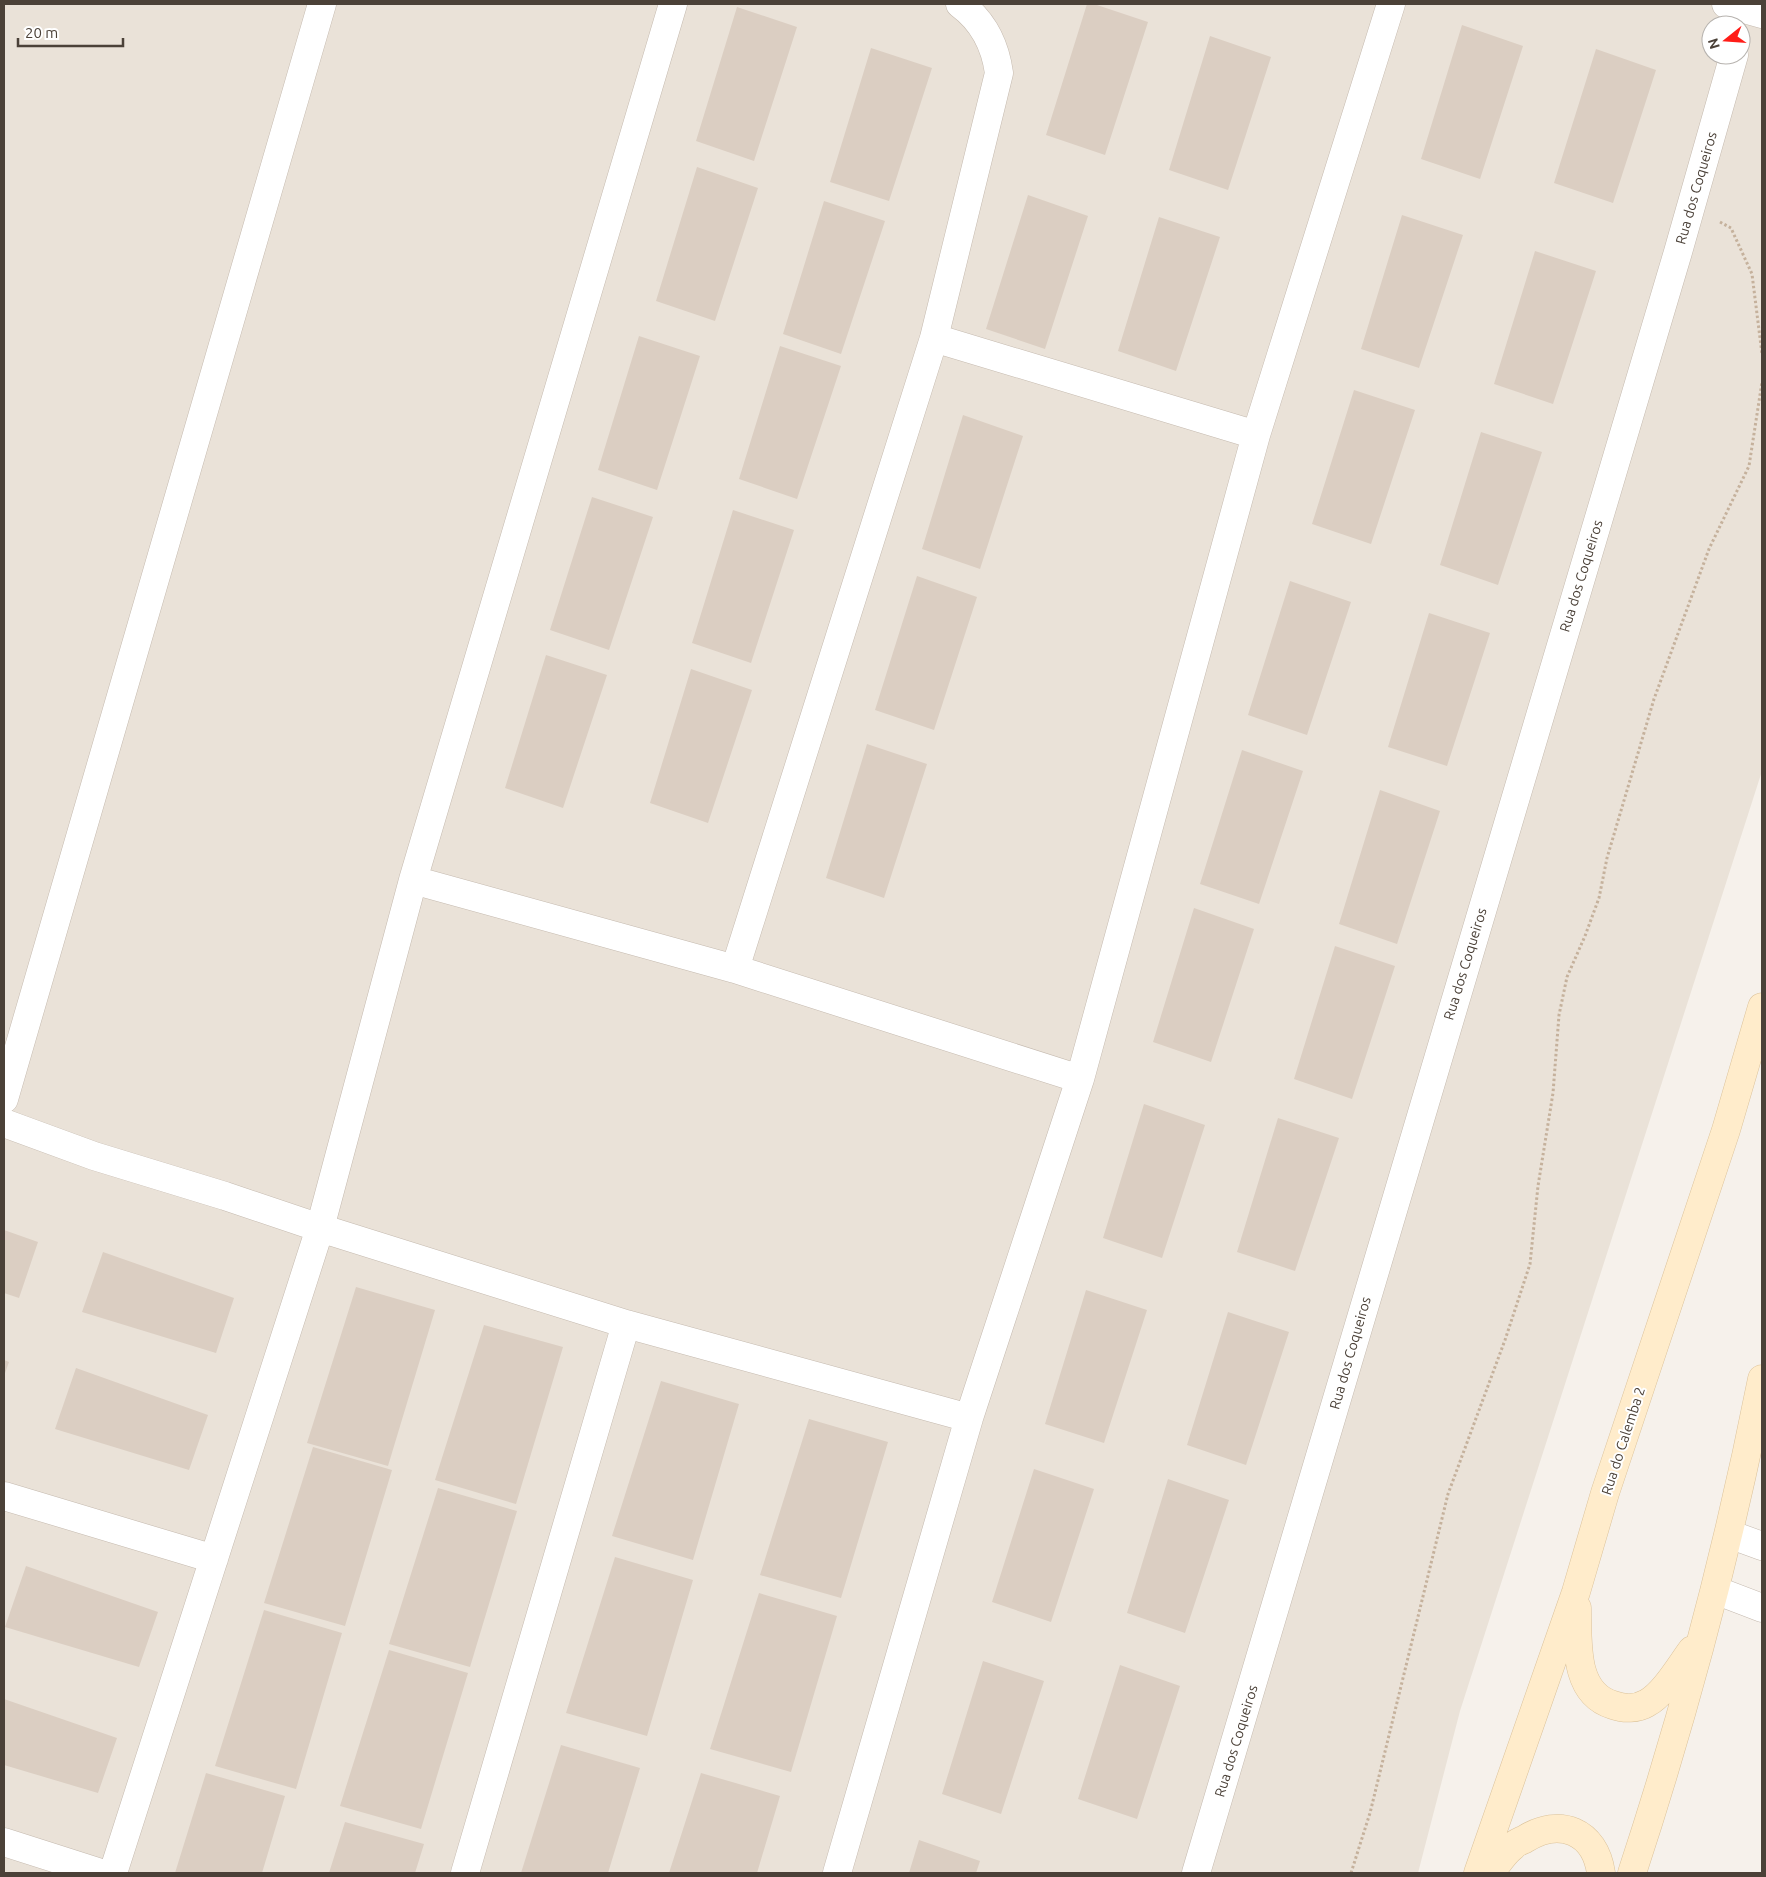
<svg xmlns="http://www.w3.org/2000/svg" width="1766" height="1877" viewBox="0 0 1766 1877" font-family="Ubuntu,sans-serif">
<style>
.residential{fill:#eae2d8;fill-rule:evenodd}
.building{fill:#dbcec2}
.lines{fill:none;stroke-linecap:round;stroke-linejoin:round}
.minor-casing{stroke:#c5baaf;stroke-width:29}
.secondary-casing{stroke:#dbc29a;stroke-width:29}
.path{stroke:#c5b19c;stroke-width:3;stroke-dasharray:2.5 2.5;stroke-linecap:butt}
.minor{stroke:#fff;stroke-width:28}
.secondary{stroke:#ffeccb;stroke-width:28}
.labels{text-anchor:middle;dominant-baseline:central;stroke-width:4;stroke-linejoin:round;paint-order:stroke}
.street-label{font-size:14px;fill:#4b4138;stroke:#fff}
</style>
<rect width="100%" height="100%" fill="#f6f1eb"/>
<path class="residential" d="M 4,4 L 1762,4 L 1762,771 L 1460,1711 L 1418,1873 L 4,1873 ZM 1711,25 L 1741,25 L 1741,55 L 1711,55 Z"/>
<path class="building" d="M 1087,4 L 1094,4 L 1148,22 L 1105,155 L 1046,135 Z
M 737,7 L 797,27 L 754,161 L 696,141 Z
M 1462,25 L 1523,46 L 1480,179 L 1421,159 Z
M 1210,36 L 1271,57 L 1228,190 L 1169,170 Z
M 871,48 L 932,68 L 889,201 L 830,182 Z
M 1596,49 L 1656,70 L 1613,203 L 1554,183 Z
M 697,167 L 758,188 L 715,321 L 656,301 Z
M 1028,195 L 1088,216 L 1045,349 L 986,329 Z
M 824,201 L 885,221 L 841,354 L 783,334 Z
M 1402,215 L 1463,235 L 1419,368 L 1361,349 Z
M 1159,217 L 1220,237 L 1176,371 L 1118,351 Z
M 1535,251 L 1596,271 L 1553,404 L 1494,384 Z
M 639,336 L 700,356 L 657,490 L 598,470 Z
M 780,346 L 841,366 L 797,499 L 739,479 Z
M 1354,390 L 1415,410 L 1371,544 L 1312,524 Z
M 963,415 L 1023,436 L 980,569 L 922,549 Z
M 1481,432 L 1542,452 L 1498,585 L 1440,565 Z
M 592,497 L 653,517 L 609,650 L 550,630 Z
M 733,510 L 794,530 L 751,663 L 692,643 Z
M 917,576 L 977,597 L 934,730 L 875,710 Z
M 1290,581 L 1351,602 L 1307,735 L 1248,715 Z
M 1429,613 L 1490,633 L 1447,766 L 1388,747 Z
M 546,655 L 607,675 L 563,808 L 505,788 Z
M 691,669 L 752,690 L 708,823 L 650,803 Z
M 867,744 L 927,764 L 884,898 L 826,878 Z
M 1242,750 L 1303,771 L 1259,904 L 1200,884 Z
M 1380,790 L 1440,811 L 1397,944 L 1339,924 Z
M 1194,908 L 1254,929 L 1211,1062 L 1153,1042 Z
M 1335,946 L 1395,966 L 1352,1099 L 1294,1079 Z
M 1144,1104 L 1205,1125 L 1162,1258 L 1103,1238 Z
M 1278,1118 L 1339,1138 L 1295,1271 L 1237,1252 Z
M 4,1230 L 38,1242 L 19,1298 L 4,1293 Z
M 103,1252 L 234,1298 L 216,1353 L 82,1312 Z
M 356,1287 L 435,1310 L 388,1466 L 307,1443 Z
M 1086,1290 L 1147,1310 L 1104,1443 L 1045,1424 Z
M 1228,1312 L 1289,1332 L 1246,1465 L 1187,1445 Z
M 484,1325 L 563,1347 L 516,1504 L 435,1480 Z
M 4,1360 L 9,1362 L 4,1376 Z
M 76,1368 L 208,1415 L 189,1470 L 55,1429 Z
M 661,1381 L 739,1404 L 693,1560 L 612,1536 Z
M 809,1419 L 888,1442 L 841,1598 L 760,1575 Z
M 313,1447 L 392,1470 L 345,1626 L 264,1603 Z
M 1034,1469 L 1094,1489 L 1051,1622 L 992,1602 Z
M 1168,1479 L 1229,1500 L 1185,1633 L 1127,1613 Z
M 438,1488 L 517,1511 L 470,1667 L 389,1644 Z
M 615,1557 L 693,1580 L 647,1736 L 566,1713 Z
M 26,1566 L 158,1612 L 139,1667 L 5,1627 Z
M 759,1593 L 837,1616 L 791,1772 L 710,1749 Z
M 264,1610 L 342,1633 L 296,1789 L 215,1766 Z
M 389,1650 L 468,1673 L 421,1829 L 340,1806 Z
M 983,1661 L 1044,1681 L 1001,1814 L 942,1794 Z
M 1120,1665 L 1180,1686 L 1137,1819 L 1078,1799 Z
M 4,1699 L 117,1738 L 98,1793 L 4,1765 Z
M 561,1745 L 640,1768 L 608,1873 L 521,1873 Z
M 206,1773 L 285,1796 L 262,1873 L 175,1873 Z
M 701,1773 L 780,1796 L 757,1873 L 669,1873 Z
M 345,1822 L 424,1844 L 415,1873 L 329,1873 Z
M 919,1840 L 980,1861 L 976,1873 L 909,1873 Z"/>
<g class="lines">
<defs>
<path id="minor" d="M 1726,4 L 1762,14
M 934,338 L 1256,435
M 413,880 L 735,969 L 1080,1079
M 735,969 L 934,338 L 999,73 C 995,44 983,21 960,4
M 4,1099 L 322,4
M 4,1123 L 94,1156 L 225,1196 L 320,1228 L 626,1324 L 969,1418
M 4,1496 L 214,1559
M 1729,1534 L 1762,1546
M 1715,1590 L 1762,1608
M 4,1842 L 101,1873
M 113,1873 L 320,1228 L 413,880 L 673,4
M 465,1873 L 626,1324
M 837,1873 L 969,1418 L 1080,1079 L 1256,435 L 1391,4
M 1196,1873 L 1678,252 L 1734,55"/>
<path id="secondary" d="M 1577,1608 C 1578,1642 1573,1693 1613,1705 C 1624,1709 1637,1709 1647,1703 C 1664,1694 1680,1666 1692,1650
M 1478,1873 L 1576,1592 L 1605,1493 L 1726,1130 L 1762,1007
M 1490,1873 C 1497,1865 1503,1854 1512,1847 C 1515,1843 1521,1841 1525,1839 C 1560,1817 1595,1831 1601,1873
M 1632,1873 C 1685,1712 1729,1546 1762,1379"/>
</defs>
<use href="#minor" class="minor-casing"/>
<use href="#secondary" class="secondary-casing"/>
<path class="path" d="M 1720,222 L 1731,228 L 1752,274 L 1762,354
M 1351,1873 L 1370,1813 L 1448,1494 L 1505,1340 L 1530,1264 L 1538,1186 L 1553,1093 L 1559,1015 L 1567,977 L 1585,936 L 1599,898 L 1607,858 L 1654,699 L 1709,549 L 1749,466 L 1762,382"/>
<use href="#minor" class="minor"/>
<use href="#secondary" class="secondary"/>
</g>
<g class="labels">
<g class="street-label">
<text transform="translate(1696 188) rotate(-74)">Rua dos Coqueiros</text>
<text transform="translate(1581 576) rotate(-73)">Rua dos Coqueiros</text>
<text transform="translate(1465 964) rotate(-73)">Rua dos Coqueiros</text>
<text transform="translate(1350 1353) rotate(-74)">Rua dos Coqueiros</text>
<text transform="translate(1623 1441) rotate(-72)">Rua do Calemba 2</text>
<text transform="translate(1236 1741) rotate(-73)">Rua dos Coqueiros</text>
</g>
</g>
<rect width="1766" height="1877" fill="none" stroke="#4b4138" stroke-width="10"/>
<g transform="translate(1726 40) rotate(253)"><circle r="24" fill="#ffffff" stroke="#b7b3af"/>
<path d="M0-4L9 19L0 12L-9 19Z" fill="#ff1d18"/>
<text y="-8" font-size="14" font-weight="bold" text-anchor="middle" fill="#4b4138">N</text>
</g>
<path d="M18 38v8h105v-8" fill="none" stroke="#4b4138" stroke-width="2.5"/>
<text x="25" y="38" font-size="15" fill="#4b4138" stroke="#ffffff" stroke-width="4" paint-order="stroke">20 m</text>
</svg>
